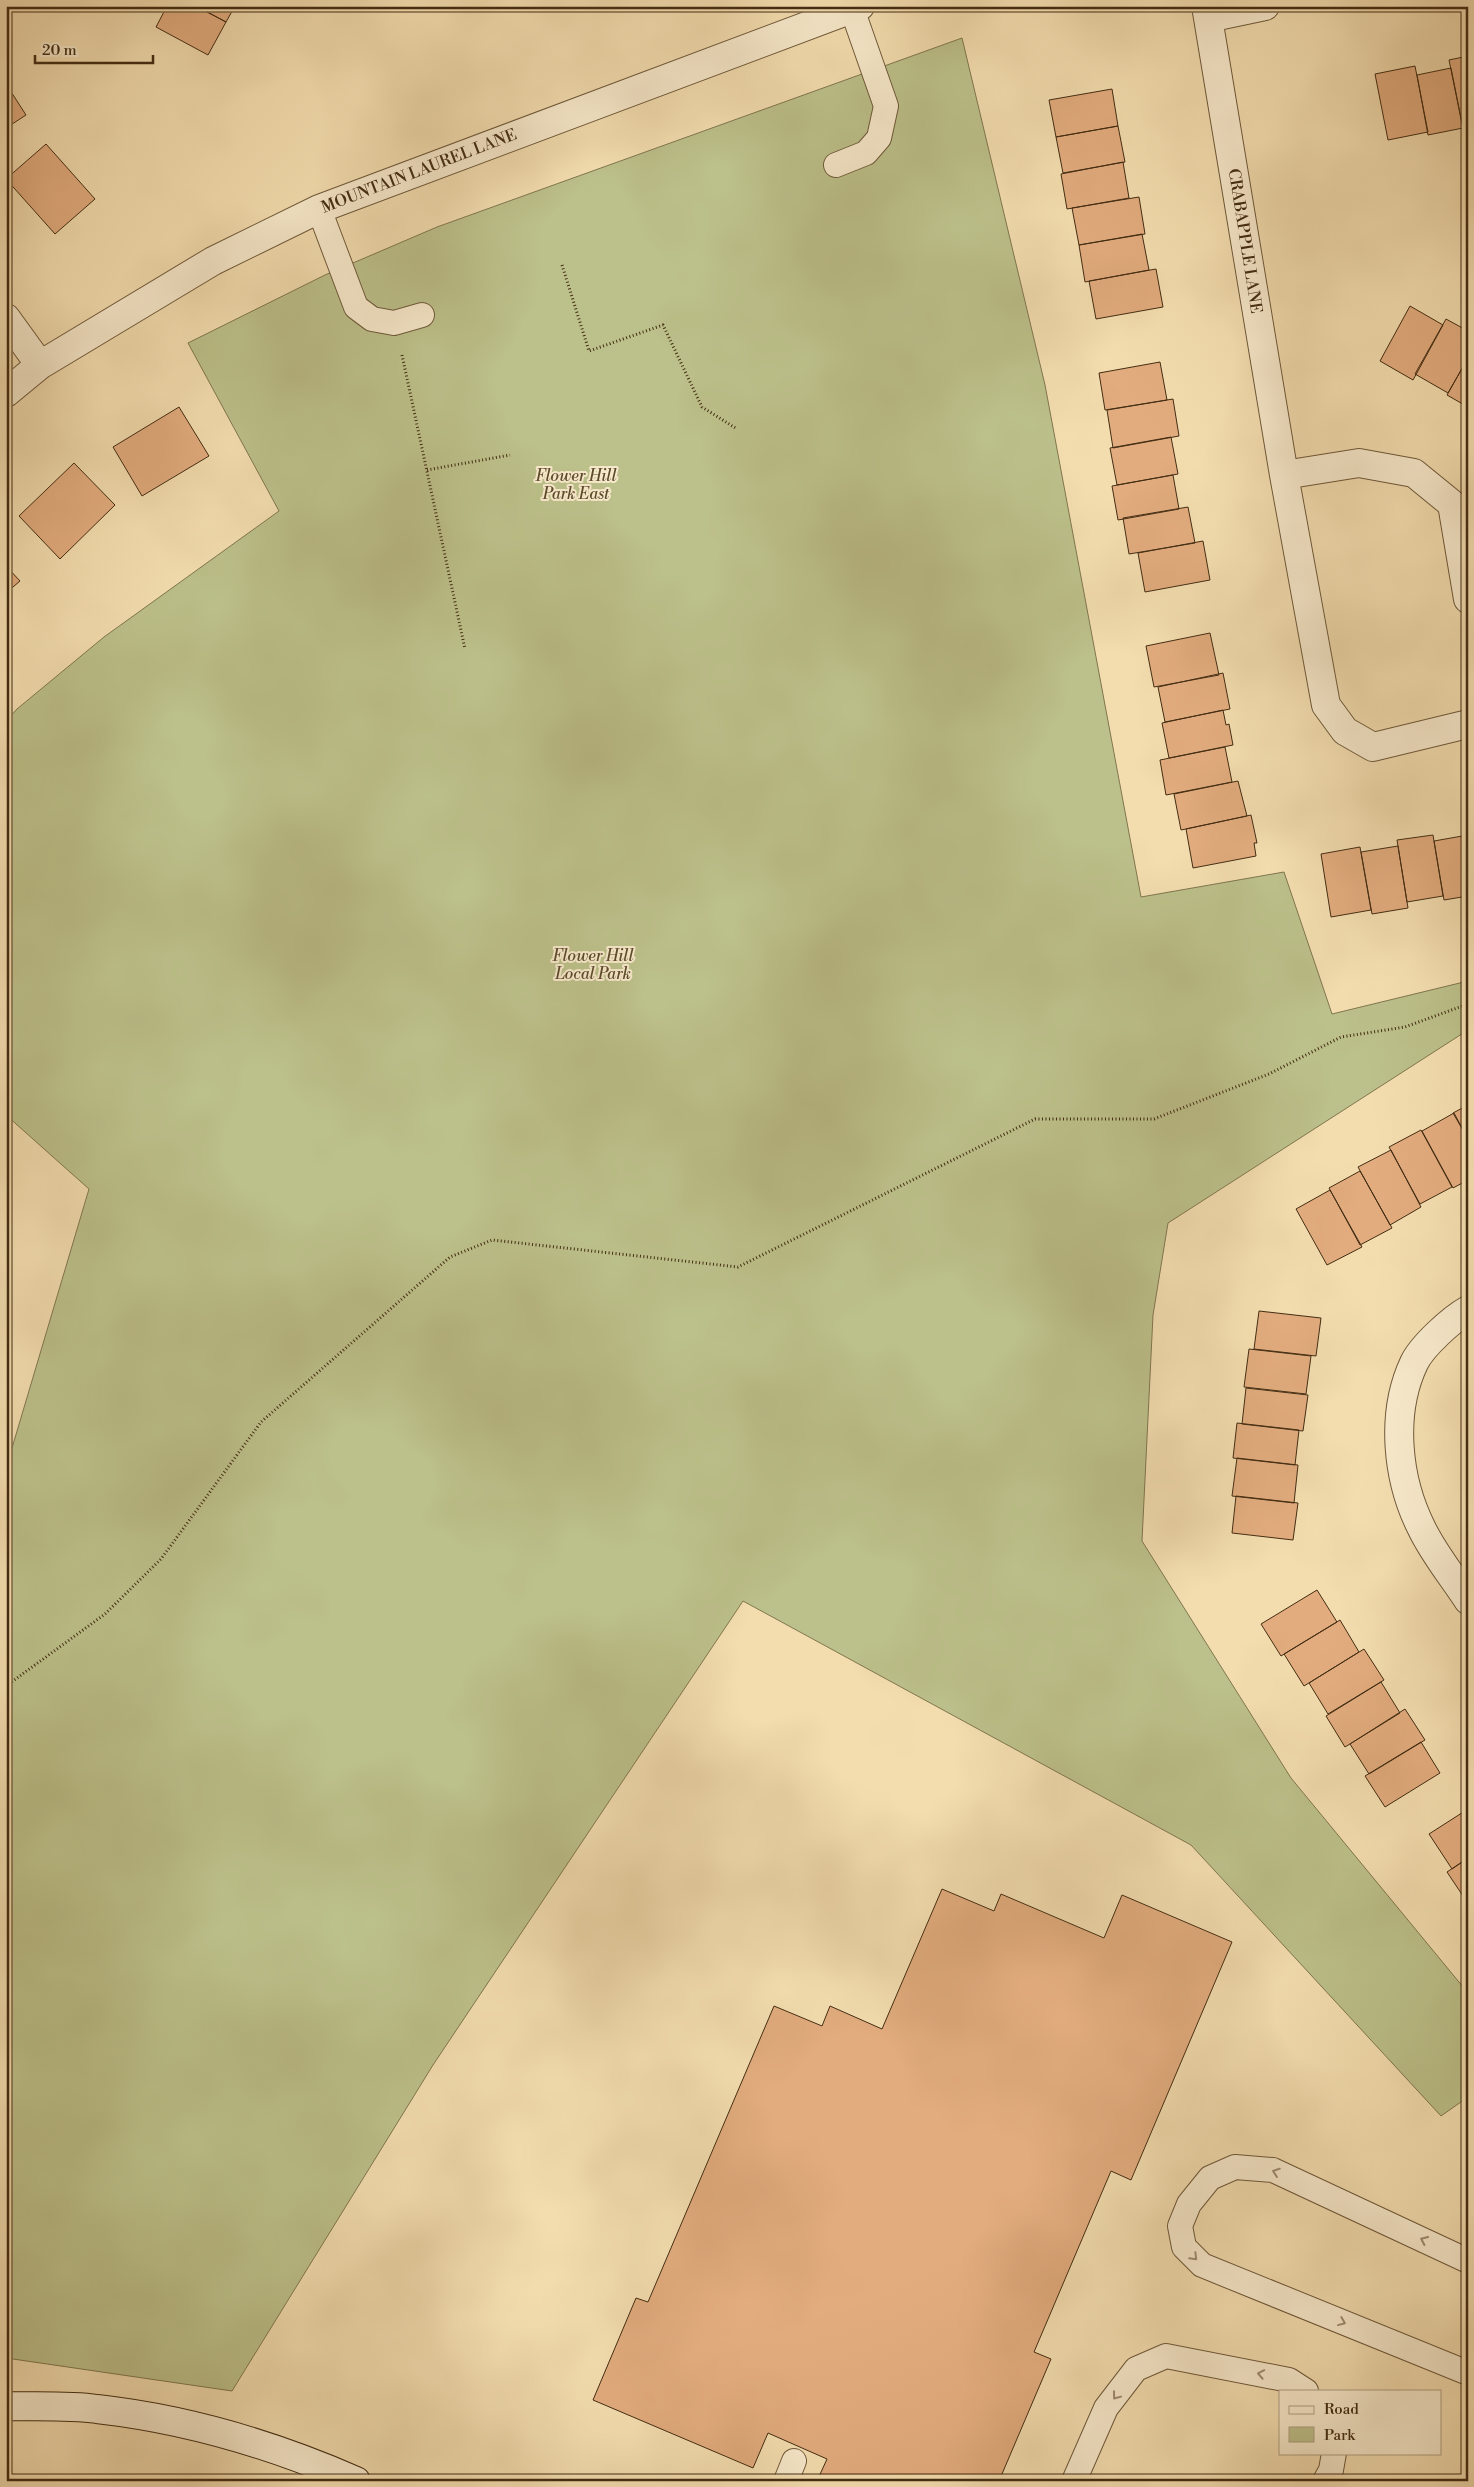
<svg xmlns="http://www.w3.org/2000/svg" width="1474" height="2487" viewBox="0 0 1474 2487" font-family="'Libre Bodoni',serif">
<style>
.green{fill:#bcc08a;stroke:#80764e}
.building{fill:#e2ac7e;stroke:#432d13}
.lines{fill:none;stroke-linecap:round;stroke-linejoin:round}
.lane-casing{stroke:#6f593a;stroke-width:26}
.street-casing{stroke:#6f593a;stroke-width:30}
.secondary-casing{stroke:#432d13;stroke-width:30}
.path{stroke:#432d13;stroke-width:3;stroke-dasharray:1 2.5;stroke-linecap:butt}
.lane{stroke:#f7e9cb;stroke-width:24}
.street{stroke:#f7e9cb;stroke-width:28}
.secondary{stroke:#f7e9cb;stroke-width:28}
.oneway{stroke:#9d8b6f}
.labels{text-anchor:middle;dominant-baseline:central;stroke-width:4;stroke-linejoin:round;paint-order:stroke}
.street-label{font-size:16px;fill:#432d13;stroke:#f7e9cb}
.park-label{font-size:16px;font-style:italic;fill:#5b4a2b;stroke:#f7e9cb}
</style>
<rect width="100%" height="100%" fill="#f3ddaf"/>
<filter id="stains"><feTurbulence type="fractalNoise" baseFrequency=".004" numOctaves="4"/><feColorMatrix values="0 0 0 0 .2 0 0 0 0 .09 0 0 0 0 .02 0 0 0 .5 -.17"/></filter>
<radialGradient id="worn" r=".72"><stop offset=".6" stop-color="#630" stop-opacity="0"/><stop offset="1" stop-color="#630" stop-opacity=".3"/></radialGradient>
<path class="green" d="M 962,38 L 1045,385 L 1141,897 L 1284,872 L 1332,1014 L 1468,981 L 1468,1030 L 1168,1223 L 1153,1315 L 1142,1541 L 1291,1778 L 1468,1993 L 1468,2097 L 1441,2116 L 1191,1845 L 743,1601 L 433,2065 L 232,2391 L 6,2358 L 6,1455 L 12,1448 L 89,1189 L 6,1115 L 6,721 L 17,709 L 104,637 L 279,511 L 188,343 L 325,275 L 437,227 Z"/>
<path class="building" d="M 167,6 L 196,6 L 226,22 L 208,55 L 156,27 Z
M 196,6 L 235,6 L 226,22 Z
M 1468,56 L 1468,123 L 1462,124 L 1449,60 Z
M 1415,66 L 1428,132 L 1388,140 L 1375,74 Z
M 1451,68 L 1463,128 L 1428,135 L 1417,75 Z
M 6,84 L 26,115 L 6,128 Z
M 1112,89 L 1118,126 L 1056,137 L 1049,100 Z
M 1118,126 L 1125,162 L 1063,173 L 1056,137 Z
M 46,144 L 95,199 L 55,234 L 6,179 Z
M 1123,162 L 1129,198 L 1067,209 L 1061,174 Z
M 1139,197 L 1145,234 L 1079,245 L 1072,208 Z
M 1142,234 L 1149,270 L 1085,282 L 1079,245 Z
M 1156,269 L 1163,307 L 1096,319 L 1089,281 Z
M 1410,306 L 1443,325 L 1413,380 L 1380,361 Z
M 1446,319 L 1468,331 L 1468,358 L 1448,393 L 1415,374 Z
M 1468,358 L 1468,407 L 1447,395 Z
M 1160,362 L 1167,400 L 1105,410 L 1099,373 Z
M 1173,399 L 1179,436 L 1113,448 L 1107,410 Z
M 179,407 L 209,456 L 142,496 L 113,447 Z
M 1171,437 L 1178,474 L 1117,485 L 1110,448 Z
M 74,463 L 115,505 L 60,559 L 19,516 Z
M 1173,475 L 1179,509 L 1118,520 L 1112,486 Z
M 1188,507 L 1195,543 L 1129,554 L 1123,518 Z
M 1203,541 L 1210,580 L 1145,592 L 1138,553 Z
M 6,566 L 20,581 L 6,593 Z
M 1210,633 L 1219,675 L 1154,687 L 1146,646 Z
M 1223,673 L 1230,709 L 1165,722 L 1158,687 Z
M 1223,710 L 1226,725 L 1229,724 L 1233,745 L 1169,758 L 1162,723 Z
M 1225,747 L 1232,782 L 1166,795 L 1160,760 Z
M 1238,781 L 1247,816 L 1181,830 L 1174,794 Z
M 1251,815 L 1257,843 L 1254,843 L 1256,856 L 1193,868 L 1186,829 Z
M 1433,835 L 1443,896 L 1407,902 L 1397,840 Z
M 1468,835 L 1468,896 L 1444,900 L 1434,841 Z
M 1398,846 L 1408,908 L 1372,914 L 1361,852 Z
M 1360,847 L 1371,910 L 1331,917 L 1321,854 Z
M 1468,1105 L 1468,1139 L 1453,1113 Z
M 1454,1113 L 1468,1139 L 1468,1180 L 1453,1188 L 1422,1131 Z
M 1421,1130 L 1452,1187 L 1420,1204 L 1389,1147 Z
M 1391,1150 L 1421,1207 L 1390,1225 L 1358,1167 Z
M 1360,1171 L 1392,1228 L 1360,1245 L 1329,1188 Z
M 1330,1190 L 1362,1247 L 1327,1265 L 1296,1209 Z
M 1259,1311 L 1321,1318 L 1316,1356 L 1254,1349 Z
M 1249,1349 L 1311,1356 L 1306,1394 L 1244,1387 Z
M 1246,1388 L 1308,1395 L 1303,1431 L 1242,1424 Z
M 1237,1423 L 1299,1430 L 1295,1465 L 1233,1458 Z
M 1237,1458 L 1298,1465 L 1294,1503 L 1232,1496 Z
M 1236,1496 L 1298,1503 L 1293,1540 L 1232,1533 Z
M 1317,1590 L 1337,1622 L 1281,1656 L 1261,1624 Z
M 1340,1620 L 1359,1652 L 1304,1686 L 1284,1654 Z
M 1364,1649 L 1384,1680 L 1328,1714 L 1309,1683 Z
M 1381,1682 L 1400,1713 L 1345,1747 L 1326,1716 Z
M 1405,1709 L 1425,1740 L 1369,1774 L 1350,1744 Z
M 1421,1742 L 1440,1773 L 1385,1807 L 1365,1776 Z
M 1468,1809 L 1468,1858 L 1452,1869 L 1429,1834 Z
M 1468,1858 L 1468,1901 L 1467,1902 L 1447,1872 Z
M 942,1889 L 994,1911 L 1001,1894 L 1104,1938 L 1122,1895 L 1232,1942 L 1131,2180 L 1111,2171 L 1034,2352 L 1051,2359 L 999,2481 L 817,2481 L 827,2459 L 768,2433 L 753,2468 L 593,2400 L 636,2298 L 648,2302 L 774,2006 L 822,2026 L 830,2006 L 882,2029 Z"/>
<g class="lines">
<defs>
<path id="lane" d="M 836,165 L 866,153 L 879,138 L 886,106 L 852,9
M 319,209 L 356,307 L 372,319 L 394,323 L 422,315
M 1468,2261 L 1273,2170 L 1235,2167 L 1210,2178 L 1189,2204 L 1180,2226 L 1184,2247 L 1202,2265 L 1468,2373
M 786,2481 L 794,2461
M 1074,2481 L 1106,2408 L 1136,2369 L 1166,2356 L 1289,2380 L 1306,2391
M 1325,2481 L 1331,2470 L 1334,2453"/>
<path id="street" d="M 1206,6 L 1284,475
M 1208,18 L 1265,6
M 6,318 L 40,365
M 6,393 L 40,365 L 213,261 L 319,209 L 860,6
M 1468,599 L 1452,504 L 1414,473 L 1359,463 L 1284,475 L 1326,705 L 1345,731 L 1373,747 L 1468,724
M 1468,1310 C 1452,1319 1422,1346 1414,1363 C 1390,1414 1397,1480 1422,1529 C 1434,1554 1453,1577 1468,1600"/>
<path id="secondary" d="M 6,2406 C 36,2407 68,2405 97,2409 C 186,2419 274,2445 356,2481"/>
</defs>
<use href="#lane" class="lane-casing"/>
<use href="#street" class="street-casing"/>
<use href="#secondary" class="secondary-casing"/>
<path class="path" d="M 562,265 L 589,351 L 663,325 L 702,407 L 737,429
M 402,355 L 465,649
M 427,470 L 510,455
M 6,1686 L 105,1614 L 161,1559 L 261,1422 L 450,1257 L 492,1240 L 738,1267 L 1035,1119 L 1154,1119 L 1269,1074 L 1341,1037 L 1405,1027 L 1468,1004"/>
<use href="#lane" class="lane"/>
<use href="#street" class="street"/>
<use href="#secondary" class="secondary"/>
</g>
<defs><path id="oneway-chevron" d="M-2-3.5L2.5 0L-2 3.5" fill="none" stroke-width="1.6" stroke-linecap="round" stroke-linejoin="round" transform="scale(1.25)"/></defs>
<g class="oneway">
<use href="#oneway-chevron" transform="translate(1276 2172) rotate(-161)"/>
<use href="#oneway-chevron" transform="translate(1424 2240) rotate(-155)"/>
<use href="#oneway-chevron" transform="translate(1194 2257) rotate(45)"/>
<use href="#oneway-chevron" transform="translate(1342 2322) rotate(22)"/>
<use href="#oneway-chevron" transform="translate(1261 2374) rotate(-169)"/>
<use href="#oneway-chevron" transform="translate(1116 2396) rotate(127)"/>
</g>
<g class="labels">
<g class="street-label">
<text transform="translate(419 171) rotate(-21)">MOUNTAIN LAUREL LANE</text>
<text transform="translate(1245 241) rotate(81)">CRABAPPLE LANE</text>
</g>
<g class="park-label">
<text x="576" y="476">Flower Hill<tspan x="576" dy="18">Park East</tspan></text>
<text x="593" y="956">Flower Hill<tspan x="593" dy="18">Local Park</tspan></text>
</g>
</g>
<rect width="1474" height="2487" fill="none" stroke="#f3ddaf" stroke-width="25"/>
<rect x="8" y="8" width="1459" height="2472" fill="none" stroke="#432d13" stroke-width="2.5"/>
<rect x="12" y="12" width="1449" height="2462" fill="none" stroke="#432d13"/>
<rect x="1279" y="2390" width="162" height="65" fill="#f7e9cb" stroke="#af9e81"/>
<rect x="1289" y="2406" width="25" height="8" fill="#f7e9cb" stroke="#af9e81"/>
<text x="1324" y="2414" font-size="15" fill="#432d13">Road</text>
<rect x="1289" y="2427" width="25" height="15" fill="#bcc08a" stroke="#af9e81"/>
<text x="1324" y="2440" font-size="15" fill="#432d13">Park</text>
<path d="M35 55v8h118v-8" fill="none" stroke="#432d13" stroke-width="2.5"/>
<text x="42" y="55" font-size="15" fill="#432d13" stroke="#f7e9cb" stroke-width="4" paint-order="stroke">20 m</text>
<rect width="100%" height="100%" filter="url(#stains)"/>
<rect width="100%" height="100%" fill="url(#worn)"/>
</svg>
